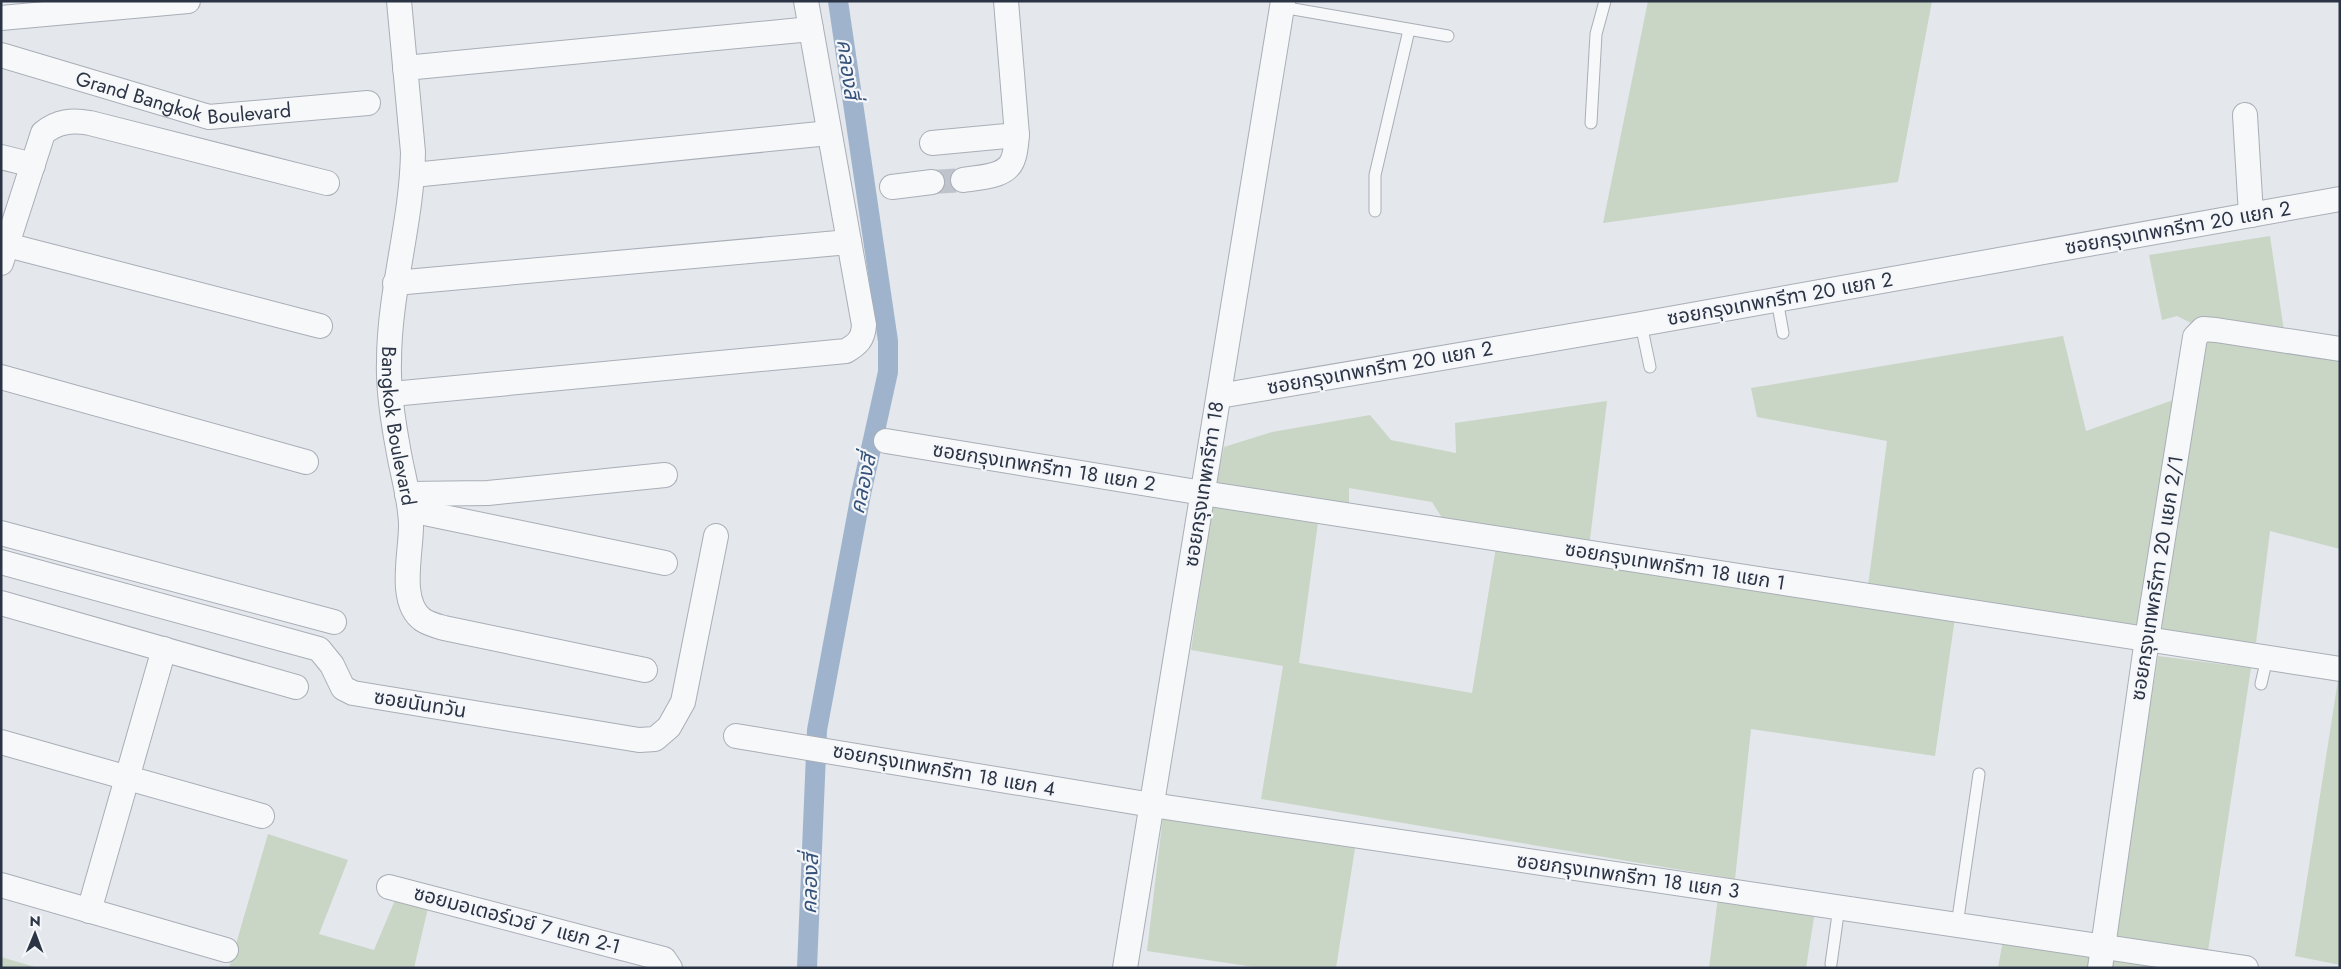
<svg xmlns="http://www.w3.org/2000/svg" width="2341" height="969" viewBox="0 0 2341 969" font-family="Jost,'Noto Sans Thai',sans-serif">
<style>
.green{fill:#c9d6c5}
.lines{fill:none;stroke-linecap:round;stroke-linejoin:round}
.canal{stroke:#9fb4cc;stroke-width:20}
.minor-tunnel{stroke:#bfc3cb;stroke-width:24;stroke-dasharray:24 12;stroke-linecap:butt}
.service-casing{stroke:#a9aeb7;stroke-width:13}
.minor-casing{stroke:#a9aeb7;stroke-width:26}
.service{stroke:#f7f8fa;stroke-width:11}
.minor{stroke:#f7f8fa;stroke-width:24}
.labels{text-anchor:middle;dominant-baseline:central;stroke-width:4.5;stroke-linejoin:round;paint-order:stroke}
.street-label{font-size:20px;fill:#2b3445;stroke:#f4f6f9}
.water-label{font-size:21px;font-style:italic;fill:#34527a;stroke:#f4f6f9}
</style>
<rect width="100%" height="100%" fill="#e4e7ec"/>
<path class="green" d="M 1648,1 L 1932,1 L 1898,182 L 1603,223 Z
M 2270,236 L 2284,331 L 2193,324 L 2177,316 L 2162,320 L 2149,255 Z
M 2063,336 L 2086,431 L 2176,399 L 2144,614 L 2133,629 L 1868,586 L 1887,441 L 1757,417 L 1751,388 Z
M 2216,337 L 2340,356 L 2340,549 L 2270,531 L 2256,643 L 2158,631 L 2202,345 Z
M 1607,401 L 1589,547 L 1446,524 L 1432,502 L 1349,488 L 1349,508 L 1215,488 L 1224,447 L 1272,432 L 1370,415 L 1391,440 L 1456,453 L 1455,423 Z
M 1213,502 L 1318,522 L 1299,663 L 1472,693 L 1496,547 L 1955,618 L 1935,756 L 1751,729 L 1735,879 L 1261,799 L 1283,666 L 1191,650 Z
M 2158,656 L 2251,668 L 2208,951 L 2114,938 Z
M 2338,680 L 2340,680 L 2340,965 L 2295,956 Z
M 1163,816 L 1356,842 L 1336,968 L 1261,968 L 1147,951 Z
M 268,834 L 348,860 L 319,934 L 374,950 L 395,900 L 428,908 L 414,968 L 229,968 Z
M 1718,897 L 1815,911 L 1806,968 L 1709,968 Z
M 2003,940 L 2082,950 L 2094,963 L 2093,968 L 1998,968 Z
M 2110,954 L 2208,968 L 2108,968 Z
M 1,957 L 38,968 L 1,968 Z"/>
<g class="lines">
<path class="canal" d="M 807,968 L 817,730 L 861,494 L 888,372 L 888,341 L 838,1"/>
<path class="minor-tunnel" d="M 932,182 L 963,180"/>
<defs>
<path id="service" d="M 1282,7 L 1448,36
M 1591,123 L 1596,34 L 1605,1
M 1375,211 L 1375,175 L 1409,30
M 1777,300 L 1783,333
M 1641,324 L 1650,367
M 2261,684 L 2267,658
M 1957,925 L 1979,774
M 1831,964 L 1839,907"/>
<g id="minor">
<path id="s1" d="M 399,1 L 413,152 C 412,223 389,291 389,362 C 388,390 393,421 398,448 C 402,473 410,497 411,523 C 412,550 397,602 423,620 C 429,624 437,626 444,628 L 645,670"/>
<path d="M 1,18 L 188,1"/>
<path id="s2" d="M 1,55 L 209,117 L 368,103"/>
<path d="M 405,68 L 811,29"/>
<path d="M 2245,115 L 2251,215"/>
<path d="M 932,143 L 1017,135 L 1006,1"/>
<path d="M 1,157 L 33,165"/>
<path d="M 413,175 L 829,133"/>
<path d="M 963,180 C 978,177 1007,178 1013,159 C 1016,152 1016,143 1017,135"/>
<path d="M 892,187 L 932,182"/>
<path d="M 7,245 L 320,326"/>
<path d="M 1,263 L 43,133 C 58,121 72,120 90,123 L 327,183"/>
<path d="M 395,283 L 849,242"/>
<path d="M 1,377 L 306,462"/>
<path d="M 392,394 L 846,351 C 858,344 863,339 864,325 L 806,1"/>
<path d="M 1219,396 L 1641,324 L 2340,199"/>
<path d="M 886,441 L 1203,493 L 2340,669"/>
<path d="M 407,494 L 488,493 L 665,475"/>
<path d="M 410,510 L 665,563"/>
<path d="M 1,533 L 334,622"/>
<path d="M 1,562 L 319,649 L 332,665 L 343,688 L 353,693 L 639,740 L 655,739 L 669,727 L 683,702 L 716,536"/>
<path d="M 1,603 L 296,687"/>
<path d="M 736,736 L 1152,805 L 2246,968"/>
<path d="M 1,742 L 262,816"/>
<path d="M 1,885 L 226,950"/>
<path d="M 389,887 L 664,959 L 670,968"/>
<path d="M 89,911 L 164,649"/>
<path d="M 1125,968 L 1283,1"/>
<path d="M 2100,968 L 2147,639 L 2195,337 L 2203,329 L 2216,330 L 2340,349"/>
</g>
</defs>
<use href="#service" class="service-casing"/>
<use href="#minor" class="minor-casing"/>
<use href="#service" class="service"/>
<use href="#minor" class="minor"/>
</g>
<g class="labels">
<g class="street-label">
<text stroke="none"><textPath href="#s2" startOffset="189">Grand Bangkok Boulevard</textPath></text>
<text transform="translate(2178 228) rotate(-10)">ซอยกรุงเทพกรีฑา 20 แยก 2</text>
<text transform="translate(1780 299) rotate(-10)">ซอยกรุงเทพกรีฑา 20 แยก 2</text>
<text transform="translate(1380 368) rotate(-10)">ซอยกรุงเทพกรีฑา 20 แยก 2</text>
<text stroke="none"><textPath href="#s1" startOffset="428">Bangkok Boulevard</textPath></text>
<text transform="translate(1044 467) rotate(9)">ซอยกรุงเทพกรีฑา 18 แยก 2</text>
<text transform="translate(1204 484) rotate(-81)">ซอยกรุงเทพกรีฑา 18</text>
<text transform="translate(1675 566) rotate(9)">ซอยกรุงเทพกรีฑา 18 แยก 1</text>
<text transform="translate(2157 578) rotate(-81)">ซอยกรุงเทพกรีฑา 20 แยก 2/1</text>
<text transform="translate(420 704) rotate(9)">ซอยนันทวัน</text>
<text transform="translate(944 770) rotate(10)">ซอยกรุงเทพกรีฑา 18 แยก 4</text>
<text transform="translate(1628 876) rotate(8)">ซอยกรุงเทพกรีฑา 18 แยก 3</text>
<text transform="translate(517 920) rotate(15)">ซอยมอเตอร์เวย์ 7 แยก 2-1</text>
</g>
<g class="water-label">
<text transform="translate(848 69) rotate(82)">คลองสี่</text>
<text transform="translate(863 484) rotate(-78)">คลองสี่</text>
<text transform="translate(810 884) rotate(-88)">คลองสี่</text>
</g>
</g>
<rect width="2341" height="969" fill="none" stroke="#2b3445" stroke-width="5"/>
<g transform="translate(35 934) rotate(1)" stroke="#f4f6f9" stroke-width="4" paint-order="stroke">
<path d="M0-4L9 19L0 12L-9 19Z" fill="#2b3445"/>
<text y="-8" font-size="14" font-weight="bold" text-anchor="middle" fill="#2b3445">N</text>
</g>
</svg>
